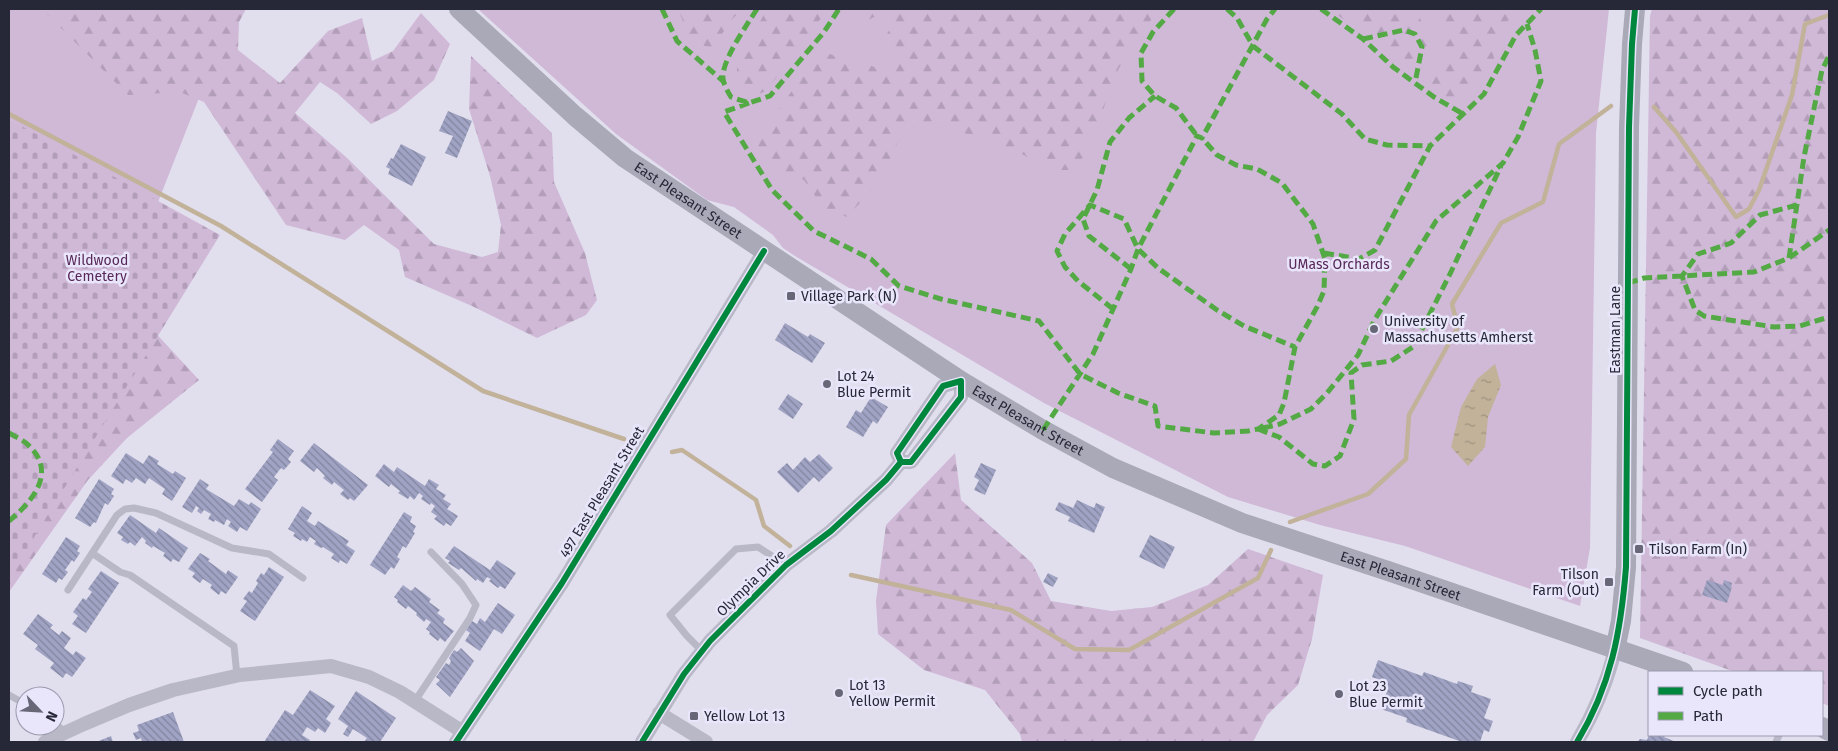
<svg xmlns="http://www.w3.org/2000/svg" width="1838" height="751" viewBox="0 0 1838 751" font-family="'Fira Sans',sans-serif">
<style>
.green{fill:#d0b8d7}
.forest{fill:url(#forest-firs)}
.cemetery{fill:url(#cemetery-stones)}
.water{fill:url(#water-ripples)}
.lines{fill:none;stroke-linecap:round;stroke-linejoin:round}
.stream{stroke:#c1b299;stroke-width:4.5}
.building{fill:url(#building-back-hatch)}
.lane{stroke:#b9b8c7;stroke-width:7}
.street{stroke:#b9b8c7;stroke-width:14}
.secondary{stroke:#aaa9b8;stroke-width:20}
.quiet{stroke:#53aa45;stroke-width:5;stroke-dasharray:10 5;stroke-linecap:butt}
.cycleway-casing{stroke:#e9e6fb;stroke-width:9}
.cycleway{stroke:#00873e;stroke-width:6}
.poi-dot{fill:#676777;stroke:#e9e6fb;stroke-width:2}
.labels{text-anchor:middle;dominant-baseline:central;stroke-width:5;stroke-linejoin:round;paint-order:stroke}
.street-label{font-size:14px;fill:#262737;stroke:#e9e6fb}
.park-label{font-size:14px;fill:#572858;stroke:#e9e6fb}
.poi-label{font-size:14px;fill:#262737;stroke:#e9e6fb;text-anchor:start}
</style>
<defs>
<pattern id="forest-firs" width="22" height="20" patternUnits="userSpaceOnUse" patternTransform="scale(1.25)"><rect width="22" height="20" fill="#d0b8d7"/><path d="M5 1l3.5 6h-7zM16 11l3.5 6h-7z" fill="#b29eb9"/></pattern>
<pattern id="cemetery-stones" width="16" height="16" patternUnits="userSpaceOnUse" patternTransform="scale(1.25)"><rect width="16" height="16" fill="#d0b8d7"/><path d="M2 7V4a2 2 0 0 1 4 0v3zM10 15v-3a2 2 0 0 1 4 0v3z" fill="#b29eb9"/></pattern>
<pattern id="water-ripples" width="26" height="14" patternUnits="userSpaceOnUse" patternTransform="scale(1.25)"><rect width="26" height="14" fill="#c1b299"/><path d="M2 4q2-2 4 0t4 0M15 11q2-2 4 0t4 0" fill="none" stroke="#9d917e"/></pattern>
<pattern id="building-back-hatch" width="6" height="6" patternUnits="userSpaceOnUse" patternTransform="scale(1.25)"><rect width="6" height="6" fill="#a0a3c3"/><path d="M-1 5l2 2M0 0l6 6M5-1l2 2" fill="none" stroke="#82859f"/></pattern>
</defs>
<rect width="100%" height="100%" fill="#e1dfee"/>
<path class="green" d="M 9,9 L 234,9 L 158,202 L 9,119 Z
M 478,9 L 1609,9 L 1596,133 L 1590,548 L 1580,606 L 1405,546 L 1320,525 L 1228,497 L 1044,403 L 795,256 L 783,248 L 773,235 L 734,207 L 707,200 L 616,134 Z"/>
<path class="forest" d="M 42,9 L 246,9 L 239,22 L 238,50 L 280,83 L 328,31 L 362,18 L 372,61 L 393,51 L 421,13 L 450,44 L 434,80 L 397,111 L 371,124 L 337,93 L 320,82 L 295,113 L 346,157 L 434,244 L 482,257 L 498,252 L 501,225 L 490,176 L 469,109 L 471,56 L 552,133 L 554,182 L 585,253 L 597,300 L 586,315 L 537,338 L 472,306 L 405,277 L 399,250 L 364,225 L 345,240 L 286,225 L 204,102 L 180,92 L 128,95 Z
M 678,9 L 743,9 L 730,21 L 713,49 L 691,41 Z
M 767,9 L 828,9 L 766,91 L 754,96 L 737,85 L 737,63 Z
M 855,9 L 890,9 L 864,22 Z
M 896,9 L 1161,9 L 1136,37 L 1118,70 L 1098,123 L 1077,170 L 1047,170 L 1024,155 L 989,141 L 945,127 L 905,127 L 879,182 L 847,217 L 824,209 L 804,180 L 772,166 L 751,143 L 779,109 L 821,50 L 848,62 L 867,64 L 893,75 L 899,65 L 887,34 L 899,11 Z
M 1328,9 L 1416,9 L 1425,30 L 1429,56 L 1409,71 L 1383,50 L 1365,33 Z
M 1438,9 L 1521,9 L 1512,16 L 1491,41 L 1495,64 L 1475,83 L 1461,105 L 1449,100 L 1427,84 L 1440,62 L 1445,45 Z
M 1652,9 L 1829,9 L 1829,706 L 1822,703 L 1822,672 L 1735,672 L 1640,638 L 1650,16 Z
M 9,209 L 151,328 L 199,380 L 127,438 L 88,480 L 9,592 Z
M 955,453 L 961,500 L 1032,563 L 1051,601 L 1111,611 L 1152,607 L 1208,585 L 1248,549 L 1323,575 L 1312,639 L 1298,685 L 1267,715 L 1253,742 L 1022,742 L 1020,734 L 985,690 L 924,670 L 878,634 L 876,601 L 886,525 Z"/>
<path class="cemetery" d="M 9,119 L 220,235 L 9,578 Z"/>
<path class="water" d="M 1495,364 L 1501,385 L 1488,417 L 1485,447 L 1468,466 L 1451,447 L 1461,407 L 1477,379 Z"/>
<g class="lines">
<path class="stream" d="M 1654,107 L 1676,132 L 1736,217 L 1749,209 L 1759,190 L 1792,95 L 1805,24 L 1829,15
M 9,114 L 221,226 L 483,391 L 624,439
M 672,452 L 682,450 L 756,500 L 764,526 L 790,546
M 1290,522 L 1368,494 L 1406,459 L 1409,415 L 1458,327 L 1452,304 L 1501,223 L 1543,202 L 1559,144 L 1611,106
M 851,575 L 1011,610 L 1075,649 L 1129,650 L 1258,578 L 1271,550"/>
</g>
<path class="building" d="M 448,111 L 472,121 L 457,158 L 445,153 L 453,136 L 439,131 Z
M 401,144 L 426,157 L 412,186 L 388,174 L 390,169 L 386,167 L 391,158 L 393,159 Z
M 785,323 L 808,337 L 810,334 L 825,343 L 812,363 L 775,340 Z
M 788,394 L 803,404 L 793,419 L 778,409 Z
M 871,397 L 888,407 L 877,424 L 873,421 L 863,437 L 846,427 L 856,410 L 861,413 Z
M 278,439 L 294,451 L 288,459 L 291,462 L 284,470 L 281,468 L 274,477 L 278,480 L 262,502 L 245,489 L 273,452 L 270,450 Z
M 314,443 L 368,485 L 354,501 L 350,498 L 348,500 L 340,494 L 344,490 L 334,482 L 332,485 L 323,478 L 325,476 L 317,468 L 314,472 L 300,461 Z
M 126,453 L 143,464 L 149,455 L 159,461 L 157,464 L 173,474 L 175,471 L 186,478 L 172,501 L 162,494 L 165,489 L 149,478 L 145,484 L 136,478 L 132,483 L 126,479 L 123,484 L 111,476 Z
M 819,454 L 833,468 L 819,482 L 814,477 L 798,493 L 777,472 L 787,463 L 793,470 L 805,457 L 810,462 Z
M 981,463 L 996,470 L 985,495 L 974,490 L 979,480 L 974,477 Z
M 384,464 L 394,472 L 397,467 L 425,486 L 429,479 L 439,485 L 436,489 L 446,495 L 443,499 L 451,504 L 447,509 L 458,516 L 451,526 L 446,523 L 444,526 L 434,519 L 437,516 L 431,512 L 435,506 L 431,503 L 430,505 L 421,499 L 423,496 L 419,493 L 414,500 L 410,496 L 408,499 L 398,493 L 400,491 L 391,484 L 389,487 L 375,476 Z
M 99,479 L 114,489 L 111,494 L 114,496 L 108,505 L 105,503 L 96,523 L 94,522 L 90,527 L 75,518 Z
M 200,479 L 209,485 L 206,489 L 234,506 L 239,499 L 249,505 L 251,502 L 261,509 L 247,531 L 240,527 L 237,532 L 228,526 L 231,522 L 227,519 L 224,525 L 215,520 L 214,522 L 208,519 L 211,514 L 204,510 L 201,514 L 197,511 L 199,508 L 196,506 L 192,513 L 182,507 Z
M 1077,500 L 1094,508 L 1096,503 L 1105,507 L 1094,533 L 1068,521 L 1070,517 L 1055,510 L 1059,502 L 1073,508 Z
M 302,506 L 312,513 L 307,521 L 315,526 L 318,521 L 349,541 L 346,545 L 355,551 L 347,564 L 340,560 L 339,563 L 331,558 L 334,554 L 323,547 L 321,548 L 314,544 L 316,541 L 310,537 L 307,542 L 302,539 L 301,541 L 293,536 L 295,533 L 288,529 Z
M 404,512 L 412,517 L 410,522 L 416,526 L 413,532 L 415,533 L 406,548 L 403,546 L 397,557 L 400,559 L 394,569 L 391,567 L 385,575 L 370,565 Z
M 130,515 L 156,533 L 159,528 L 188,548 L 179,562 L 173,559 L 171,562 L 163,556 L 165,553 L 153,546 L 152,548 L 145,543 L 146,541 L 142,537 L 135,546 L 130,542 L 128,544 L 121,540 L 123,537 L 117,533 Z
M 1150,535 L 1175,547 L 1164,569 L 1139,557 Z
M 66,537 L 80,546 L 77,551 L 80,553 L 74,562 L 72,560 L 65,570 L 68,572 L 62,580 L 59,578 L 56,583 L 42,574 Z
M 454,546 L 490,570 L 497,560 L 516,573 L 505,589 L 500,586 L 498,588 L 489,581 L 491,579 L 487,577 L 483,583 L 477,579 L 476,581 L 461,568 L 459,570 L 448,563 L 450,561 L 445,558 Z
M 200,553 L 210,559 L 208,561 L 226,574 L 228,570 L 238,577 L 226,594 L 221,591 L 219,595 L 210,588 L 212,585 L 203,579 L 200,583 L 192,577 L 195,573 L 188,569 Z
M 269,567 L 284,577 L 255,621 L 240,611 L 247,601 L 243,599 L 249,591 L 252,593 L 258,583 L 256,581 L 261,573 L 264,575 Z
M 101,571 L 119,583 L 86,633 L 72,624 L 78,616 L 73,612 L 83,598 L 86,600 L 92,592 L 88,589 Z
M 1048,573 L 1058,578 L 1053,587 L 1043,582 Z
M 1707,580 L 1723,585 L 1724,580 L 1732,583 L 1731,587 L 1732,587 L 1727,603 L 1702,595 Z
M 403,585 L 411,591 L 415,587 L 431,599 L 429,602 L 440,610 L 437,613 L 445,619 L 443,623 L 454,631 L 445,642 L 440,638 L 438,641 L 429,634 L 430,632 L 426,629 L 431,622 L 426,619 L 424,622 L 416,615 L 417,613 L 408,606 L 406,609 L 397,602 L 398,600 L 394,597 Z
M 498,603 L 515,615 L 502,634 L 494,629 L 480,651 L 465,641 L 470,633 L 466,630 L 472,621 L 477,624 L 480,618 L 485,622 Z
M 38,614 L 53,625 L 50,628 L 59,635 L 62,631 L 71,638 L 64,648 L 73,655 L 76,651 L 86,658 L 72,677 L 66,673 L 63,678 L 50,668 L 54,663 L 35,649 L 38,645 L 23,634 Z
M 461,648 L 474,661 L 450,697 L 436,684 L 440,680 L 436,677 L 446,663 L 449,665 L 451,661 L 449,658 L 454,650 L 457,652 Z
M 1378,660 L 1422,676 L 1424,672 L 1457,684 L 1458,681 L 1473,686 L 1471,692 L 1491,699 L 1484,718 L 1493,721 L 1489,732 L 1484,730 L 1480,742 L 1462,742 L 1406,722 L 1407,718 L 1381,709 L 1387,691 L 1382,689 L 1384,682 L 1372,677 Z
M 310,690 L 335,706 L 326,719 L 331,723 L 325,733 L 318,728 L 315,732 L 307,727 L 302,735 L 310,740 L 309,742 L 264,742 L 285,710 L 293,715 Z
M 356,691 L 396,718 L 380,742 L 364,742 L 367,738 L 353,729 L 348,737 L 343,734 L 348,726 L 338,719 Z
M 173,712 L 184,742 L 142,742 L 141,738 L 136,740 L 133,733 L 139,731 L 137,725 Z
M 1649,735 L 1665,735 L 1664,737 L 1676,742 L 1637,742 L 1640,739 L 1647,740 Z
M 111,736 L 113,742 L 96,742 Z"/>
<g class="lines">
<path class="lane" d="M 92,553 L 120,572 L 130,575 L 234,646 L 237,676
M 68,590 L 117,515 L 125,509 L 134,508 L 156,513 L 232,548 L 269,554 L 303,578
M 701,650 L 687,636 L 670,615 L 736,549 L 758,547 L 786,565
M 9,695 L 25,704
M 415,701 L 470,618 L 476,605 L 462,584 L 431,552
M 55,724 L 66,732
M 1776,742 L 1779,735"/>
<path class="street" d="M 659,713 L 706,742
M 45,742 L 84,724 L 129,705 L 173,690 L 240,675 L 331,666 L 369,677 L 400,692 L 463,732
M 456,742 L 562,583 L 764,251
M 642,742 L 684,674 L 710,641 L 786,565 L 831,531 L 886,480 L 901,462 L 911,462 L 961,397 L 961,381 L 943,386 L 897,453 L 901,462
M 1577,742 C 1594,713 1607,683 1615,650"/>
<g class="secondary">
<path id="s1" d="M 459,9 L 575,116 L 625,158 L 961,381 L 1043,430 L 1113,468 L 1242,523 L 1388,571 L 1683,672"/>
<path d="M 1615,650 L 1621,621 L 1626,567 L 1629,127 L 1632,44 L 1635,9"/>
<path d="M 1822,727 L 1829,731"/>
</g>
<path class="quiet" d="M 662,9 L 677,41 L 723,81
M 757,9 C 747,25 721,61 723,79 C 724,85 728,92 731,97 L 749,103 L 770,96 L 824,32 L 839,9
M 1174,9 L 1153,32 L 1141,53 L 1142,81 L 1155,96 L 1176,108 L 1197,136
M 1227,9 L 1237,18 L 1253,46 L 1342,114 L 1365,139 L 1387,145 L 1430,146
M 1321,9 L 1363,39 L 1393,67 L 1434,97 L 1463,114
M 1363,39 L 1404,30 L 1415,34 L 1422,47 L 1415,83
M 749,103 L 724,112 L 772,190 L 814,231 L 871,259 L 899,286 L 941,299 L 1039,321 L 1080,374 L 1118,393 L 1155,406 L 1158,426 L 1214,433 L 1248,431 L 1258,429 L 1279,415 L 1284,403 L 1295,347 L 1317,307 L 1324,291 L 1325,259 L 1313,224 L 1282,183 L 1257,169 L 1236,165 L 1217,155 L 1202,138
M 1797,205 L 1760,215 L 1731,243 L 1698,254 L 1682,276 L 1695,310 L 1704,316 L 1774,327 L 1800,326 L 1829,317
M 1324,253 L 1359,259 L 1375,250 L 1430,146 L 1484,94 L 1516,35 L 1541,9
M 1789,258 L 1804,157 L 1822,70 L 1829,56
M 1131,269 L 1089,236 L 1083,219 L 1097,190 L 1110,142 L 1129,118 L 1155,96
M 1628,283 L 1644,278 L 1754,272 L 1789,258 L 1829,230
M 1113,309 L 1078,281 L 1065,267 L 1057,251 L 1065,234 L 1090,205 L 1124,219 L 1138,249 L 1158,268 L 1217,310 L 1244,326 L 1295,347
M 1263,428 L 1280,424 L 1311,409 L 1327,393 L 1358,355 L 1375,319 L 1436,221 L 1503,163 L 1518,137 L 1541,81 L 1535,50 L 1527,24
M 1258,429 L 1279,437 L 1313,464 L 1325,466 L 1340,456 L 1354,419 L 1351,373 L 1362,365 L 1391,361 L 1413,347 L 1449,276 L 1501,166
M 1043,430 L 1093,354 L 1131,269 L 1138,249 L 1197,136 L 1202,138 L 1267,19 L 1275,9
M 9,433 C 14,436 21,439 26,443 C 59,471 33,501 9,521"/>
<defs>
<path id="cycleway" d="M 456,742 L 562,583 L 764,251
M 642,742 L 684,674 L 710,641 L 786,565 L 831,531 L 886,480 L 901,462 L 911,462 L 961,397 L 961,381 L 943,386 L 897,453 L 901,462
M 1577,742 C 1611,686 1621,631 1626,567 L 1629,127 L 1632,44 L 1635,9"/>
</defs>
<use href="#cycleway" class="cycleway-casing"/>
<use href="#cycleway" class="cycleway"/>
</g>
<g class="poi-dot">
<rect x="786" y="291" width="10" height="10" rx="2.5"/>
<circle cx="1374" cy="329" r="5"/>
<circle cx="827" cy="384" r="5"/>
<rect x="1634" y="544" width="10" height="10" rx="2.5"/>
<rect x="1604" y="577" width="10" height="10" rx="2.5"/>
<circle cx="839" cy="693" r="5"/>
<circle cx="1339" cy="694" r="5"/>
<rect x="689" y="711" width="10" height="10" rx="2.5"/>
</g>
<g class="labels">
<g class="street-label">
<text stroke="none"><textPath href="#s1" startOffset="299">East Pleasant Street</textPath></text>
<text transform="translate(1615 330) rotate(-90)">Eastman Lane</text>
<text stroke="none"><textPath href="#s1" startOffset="704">East Pleasant Street</textPath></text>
<text transform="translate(602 492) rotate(-59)">497 East Pleasant Street</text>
<text stroke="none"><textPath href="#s1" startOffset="1109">East Pleasant Street</textPath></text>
<text transform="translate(751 583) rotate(-44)">Olympia Drive</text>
</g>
<g class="park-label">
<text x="97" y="260">Wildwood<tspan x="97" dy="16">Cemetery</tspan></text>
<text x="1339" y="264">UMass Orchards</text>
</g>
<g class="poi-label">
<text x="801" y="296">Village Park (N)</text>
<text x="1384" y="321">University of<tspan x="1384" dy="16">Massachusetts Amherst</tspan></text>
<text x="837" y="376">Lot 24<tspan x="837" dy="16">Blue Permit</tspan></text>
<text x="1649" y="549">Tilson Farm (In)</text>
<text x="1599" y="574" text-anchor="end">Tilson<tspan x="1599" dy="16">Farm (Out)</tspan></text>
<text x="849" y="685">Lot 13<tspan x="849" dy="16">Yellow Permit</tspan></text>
<text x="1349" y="686">Lot 23<tspan x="1349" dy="16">Blue Permit</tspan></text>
<text x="704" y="716">Yellow Lot 13</text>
</g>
</g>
<rect width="1838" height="751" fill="none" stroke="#262737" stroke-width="20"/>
<rect x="1648" y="671" width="175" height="65" fill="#e9e6fb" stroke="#9b9aad"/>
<rect x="1658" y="687" width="25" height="8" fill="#00873e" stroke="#9b9aad"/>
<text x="1693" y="696" font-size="15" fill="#262737">Cycle path</text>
<rect x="1658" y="712" width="25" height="8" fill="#53aa45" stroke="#9b9aad"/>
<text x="1693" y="721" font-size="15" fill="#262737">Path</text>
<g transform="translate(40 711) rotate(115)"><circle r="24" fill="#e9e6fb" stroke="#9b9aad"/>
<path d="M0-4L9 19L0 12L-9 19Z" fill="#676777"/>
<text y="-8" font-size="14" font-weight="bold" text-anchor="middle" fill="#262737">N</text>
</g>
</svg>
